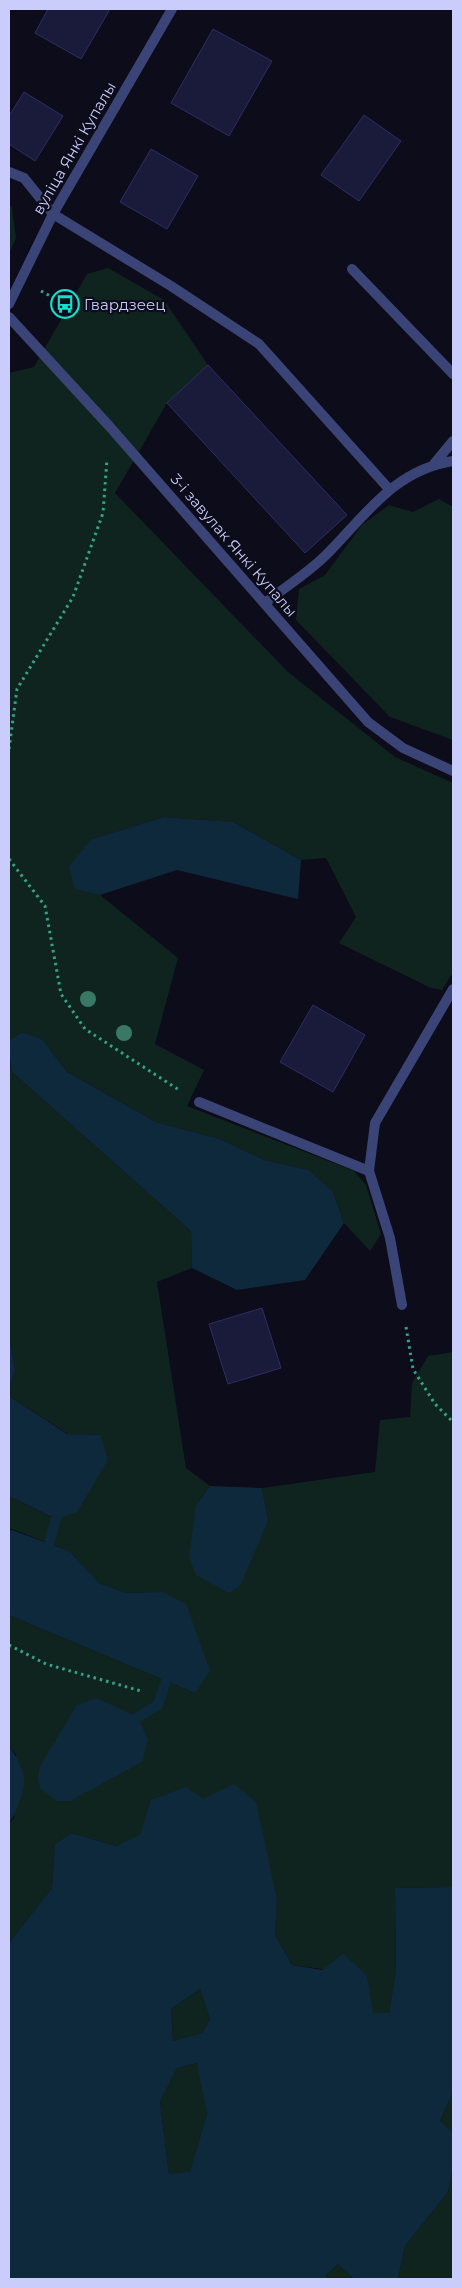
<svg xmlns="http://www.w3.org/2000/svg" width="462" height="2288" viewBox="0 0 462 2288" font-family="Montserrat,sans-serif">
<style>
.green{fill:#10241f}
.water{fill:#0f293c;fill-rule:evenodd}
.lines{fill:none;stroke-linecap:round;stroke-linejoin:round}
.stream{stroke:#0f293c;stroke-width:10}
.building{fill:#1a1a3a;stroke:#2e2e64}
.path{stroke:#36a388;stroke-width:3;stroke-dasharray:2.5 4;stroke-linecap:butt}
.service{stroke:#3b4476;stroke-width:10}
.minor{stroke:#3b4476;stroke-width:10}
.tertiary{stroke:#3b4476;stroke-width:10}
.tree{fill:#397963}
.labels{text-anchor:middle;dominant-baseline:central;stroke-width:4.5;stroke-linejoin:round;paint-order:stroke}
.street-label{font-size:15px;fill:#cacdfb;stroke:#0c0c1a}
.poi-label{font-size:15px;fill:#cacdfb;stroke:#0c0c1a;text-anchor:start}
</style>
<rect width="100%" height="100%" fill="#0c0c1a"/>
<path class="green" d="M 9,203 L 12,208 L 16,238 L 9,254 Z
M 108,268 L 164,300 L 208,365 L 167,403 L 115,493 L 288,672 L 395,757 L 453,783 L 453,972 L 442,990 L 431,988 L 339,943 L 356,917 L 326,858 L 301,860 L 233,822 L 164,817 L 92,839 L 76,889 L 100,895 L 178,958 L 155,1044 L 204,1070 L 187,1106 L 354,1171 L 366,1185 L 381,1234 L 370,1251 L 344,1223 L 333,1192 L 309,1170 L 264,1160 L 220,1139 L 156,1122 L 67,1072 L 42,1039 L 22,1032 L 9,1041 L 9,373 L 34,367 L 87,274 Z
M 439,499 L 453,507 L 453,740 L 390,717 L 296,620 L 299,589 L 325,575 L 362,525 L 389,505 L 413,512 Z
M 9,1062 L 11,1071 L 191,1231 L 192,1268 L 157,1282 L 186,1468 L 210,1486 L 196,1505 L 268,1522 L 262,1488 L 375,1472 L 380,1420 L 410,1417 L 412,1383 L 428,1356 L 453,1352 L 453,1887 L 395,1888 L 396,1971 L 389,2013 L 372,2014 L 367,1975 L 292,1965 L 275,1935 L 277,1900 L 140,1836 L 116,1846 L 71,1833 L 55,1844 L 52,1888 L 9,1943 L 9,1823 L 14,1818 L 16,1754 L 9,1746 L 9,1615 L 195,1693 L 163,1592 L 126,1593 L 99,1583 L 69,1551 L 9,1528 L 9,1496 L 55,1519 L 100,1435 L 68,1434 L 9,1396 L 9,1388 L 15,1371 L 11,1345 L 9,1344 Z
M 200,1989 L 210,2019 L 202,2033 L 173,2041 L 171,2009 Z
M 198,2063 L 207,2114 L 190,2173 L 169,2174 L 160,2102 L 177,2068 Z
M 453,2092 L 453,2132 L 440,2121 Z
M 453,2166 L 453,2279 L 398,2279 L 405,2246 L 448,2192 Z
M 338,2264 L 354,2279 L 328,2279 L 326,2275 Z"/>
<path class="water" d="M 164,817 L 233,822 L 301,860 L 298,899 L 177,870 L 100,895 L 75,889 L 69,866 L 92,839 Z
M 22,1032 L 42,1039 L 67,1072 L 156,1122 L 220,1139 L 264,1160 L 309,1170 L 333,1192 L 344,1223 L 305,1280 L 237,1290 L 192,1268 L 191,1231 L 11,1071 L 9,1041 Z
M 9,1344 L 11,1345 L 15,1371 L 9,1388 Z
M 9,1396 L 67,1434 L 100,1435 L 108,1460 L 77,1512 L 56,1519 L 9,1496 Z
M 210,1486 L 262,1488 L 268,1521 L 240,1586 L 229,1593 L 196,1575 L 189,1557 L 196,1505 Z
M 9,1529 L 69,1551 L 99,1583 L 126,1593 L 163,1592 L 186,1604 L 210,1671 L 195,1693 L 9,1615 Z
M 96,1698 L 138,1717 L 148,1740 L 142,1762 L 70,1801 L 57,1801 L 40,1788 L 38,1778 L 40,1766 L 77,1705 Z
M 9,1746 C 16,1755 22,1767 24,1778 C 26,1787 15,1817 9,1823 Z
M 234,1784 L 256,1802 L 277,1900 L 275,1935 L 292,1965 L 322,1970 L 343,1954 L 367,1975 L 373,2013 L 389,2013 L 396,1971 L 395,1888 L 453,1887 L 453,2092 L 440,2121 L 453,2132 L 453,2166 L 448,2192 L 405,2246 L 398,2279 L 354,2279 L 338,2264 L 326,2275 L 328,2279 L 9,2279 L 9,1943 L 52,1888 L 55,1844 L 71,1833 L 116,1846 L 140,1835 L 151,1800 L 186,1787 L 203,1799 ZM 200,1989 L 210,2019 L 202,2033 L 173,2041 L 171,2009 ZM 197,2063 L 207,2114 L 190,2172 L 169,2174 L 160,2102 L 177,2068 Z"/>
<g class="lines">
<path class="stream" d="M 49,1544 L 56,1519
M 138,1717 L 158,1705 L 166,1681"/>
</g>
<path class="building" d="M 48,9 L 110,9 L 81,59 L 35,33 Z
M 213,29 L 272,61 L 229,136 L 171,103 Z
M 24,92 L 63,116 L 35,161 L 9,144 L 9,116 Z
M 364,115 L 401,141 L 359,201 L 321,175 Z
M 151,149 L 198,176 L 167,229 L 120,202 Z
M 208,365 L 347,515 L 305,553 L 167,403 Z
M 313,1005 L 365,1035 L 333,1092 L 280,1062 Z
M 262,1308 L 281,1368 L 228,1384 L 209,1324 Z"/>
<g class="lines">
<path class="path" d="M 41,291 L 65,304
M 9,749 L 17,689 L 73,597 L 103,513 L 107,459
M 9,859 L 45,906 L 61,994 L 85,1029 L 179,1090
M 406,1327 L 413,1369 L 435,1404 L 453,1422
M 9,1645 L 46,1664 L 141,1691"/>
<path class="service" d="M 9,172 L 24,178 L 53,214 L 171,286 L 259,344 L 389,489
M 352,269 L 453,374
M 434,464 L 453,441
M 265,603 C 285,587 308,573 326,555 C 365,516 394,470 453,461
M 199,1102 L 369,1171
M 402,1305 L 390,1238 L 369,1171 L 375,1123 L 453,989"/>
<path class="minor" d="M 9,317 L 110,427 L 368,722 L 403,748 L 453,771"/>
<path class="tertiary" d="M 9,304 L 53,214 L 172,9"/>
</g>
<g class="tree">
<circle cx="88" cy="999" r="8"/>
<circle cx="124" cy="1033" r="8"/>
</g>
<defs>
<symbol id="bus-ring" viewBox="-11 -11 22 22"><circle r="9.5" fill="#0c0c1a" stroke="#12dfcc" stroke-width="1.5"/><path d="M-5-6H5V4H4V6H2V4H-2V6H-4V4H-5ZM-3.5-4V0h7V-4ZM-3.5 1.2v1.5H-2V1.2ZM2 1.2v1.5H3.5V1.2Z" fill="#12dfcc"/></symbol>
</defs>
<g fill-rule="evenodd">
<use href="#bus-ring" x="49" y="288" width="32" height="32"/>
</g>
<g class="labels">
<g class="street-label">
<text transform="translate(74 148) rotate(-60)">вуліца Янкі Купалы</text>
<text transform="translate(234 545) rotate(49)">3-і завулак Янкі Купалы</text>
</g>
<g class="poi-label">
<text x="84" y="304">Гвардзеец</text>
</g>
</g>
<rect width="462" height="2288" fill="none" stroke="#cacdfb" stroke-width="20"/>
</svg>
